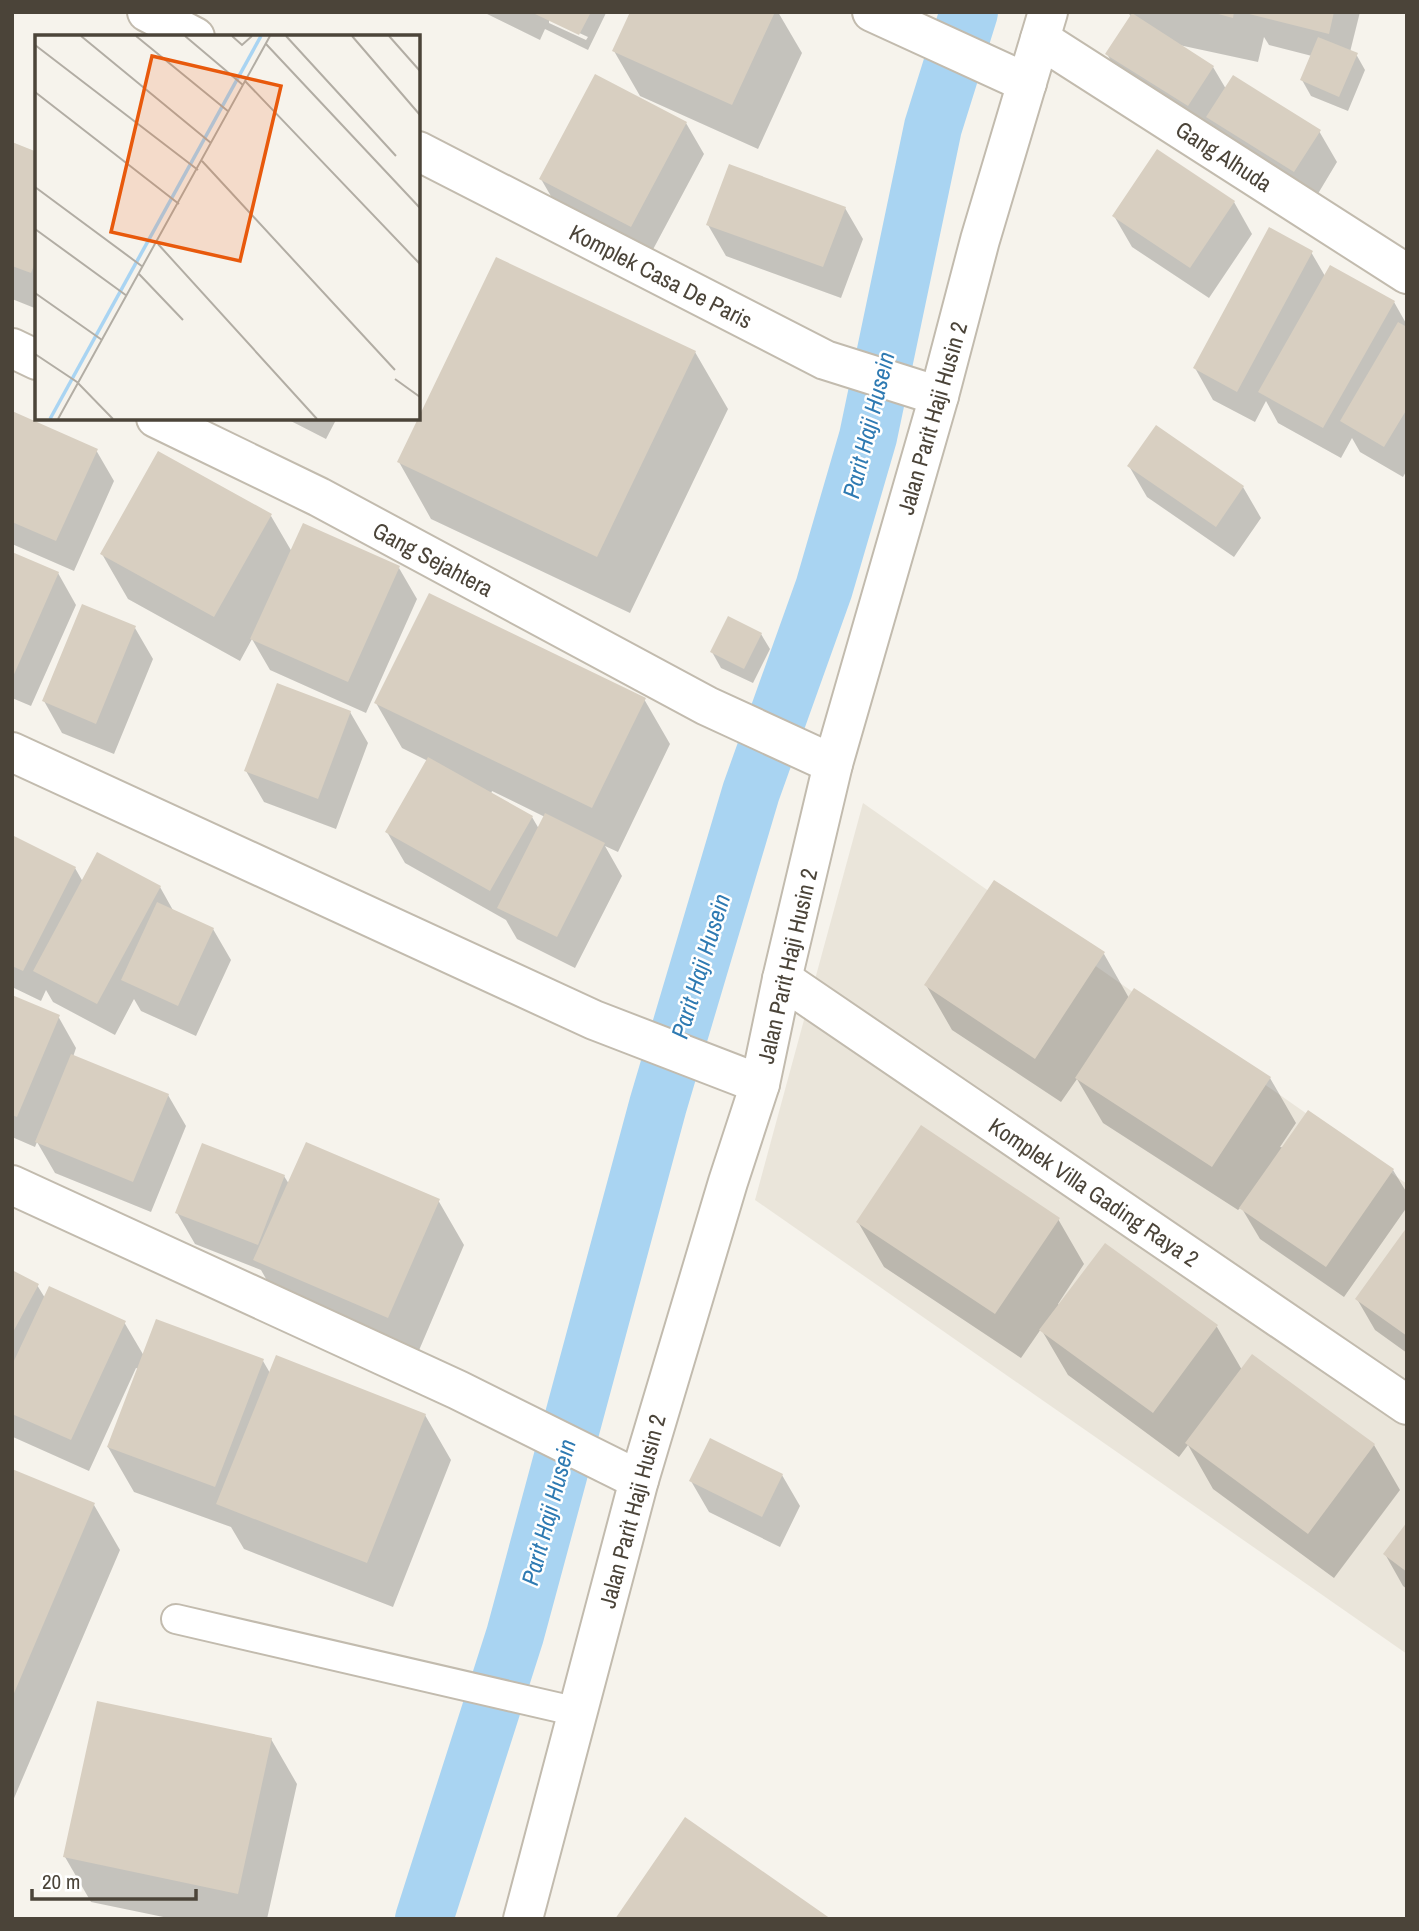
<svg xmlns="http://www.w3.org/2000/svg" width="1419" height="1931" viewBox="0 0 1419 1931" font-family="'Archivo Narrow',sans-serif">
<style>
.residential{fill:#eae5da}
.shadow{fill:#0003;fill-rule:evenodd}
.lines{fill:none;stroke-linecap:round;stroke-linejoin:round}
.canal{stroke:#a9d4f2;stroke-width:58}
.building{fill:#d8cfc1}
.service-casing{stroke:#c2bbae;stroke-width:32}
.minor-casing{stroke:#c2bbae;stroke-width:42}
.tertiary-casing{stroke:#c2bbae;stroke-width:42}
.service{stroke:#fff;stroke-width:28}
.minor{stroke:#fff;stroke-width:38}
.tertiary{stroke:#fff;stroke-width:38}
.labels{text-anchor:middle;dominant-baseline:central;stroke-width:5;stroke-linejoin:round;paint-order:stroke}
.street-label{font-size:23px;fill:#4b4439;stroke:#fff}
.water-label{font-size:24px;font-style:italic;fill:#2e7ab2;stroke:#fff}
.inset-river{fill:none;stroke:#a9d4f2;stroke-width:3.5}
.inset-road{fill:none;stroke:#b2ada4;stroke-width:2}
.view{fill:#e8590c;fill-opacity:0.15;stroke:#e8590c;stroke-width:3.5}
.inset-edge{fill:none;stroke:#4b4439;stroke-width:3.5}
</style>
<rect width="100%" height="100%" fill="#f6f3ec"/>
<path class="residential" d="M 863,803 L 1407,1184 L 1407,1654 L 755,1200 Z"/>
<path class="shadow" d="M 483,12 L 606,12 L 606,13 L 588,50 L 545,29 L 540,40 ZM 549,19 L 588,37 L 586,40 L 549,23 Z
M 632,12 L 778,12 L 802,53 L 758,149 L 640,96 L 614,51 Z
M 1128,12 L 1360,12 L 1350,52 L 1356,54 L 1365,70 L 1348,111 L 1311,96 L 1302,80 L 1312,56 L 1269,45 L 1264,37 L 1258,62 L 1179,45 L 1213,67 L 1226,89 L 1319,131 L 1337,162 L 1313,202 L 1226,148 L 1213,125 L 1206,136 L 1125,85 L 1107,54 L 1131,17 Z
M 686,123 L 704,154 L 649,257 L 559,210 L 541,179 Z
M 12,144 L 37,154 L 37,309 L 12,299 Z
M 1234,202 L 1252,234 L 1209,298 L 1132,247 L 1114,216 Z
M 845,208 L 863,239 L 841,298 L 726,256 L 708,225 Z
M 1311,252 L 1325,276 L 1394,302 L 1407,325 L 1407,470 L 1403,477 L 1360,452 L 1352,438 L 1341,458 L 1278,423 L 1266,401 L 1255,422 L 1213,400 L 1195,368 Z
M 695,352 L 728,409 L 630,613 L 431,519 L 399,462 Z
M 12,413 L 96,450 L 114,481 L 74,571 L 12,544 Z
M 285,418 L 337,418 L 326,439 Z
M 1129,466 L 1243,487 L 1261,518 L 1234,557 L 1147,497 Z
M 271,516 L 292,552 L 399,568 L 417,599 L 366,713 L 270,670 L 252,639 L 240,661 L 128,599 L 102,554 Z
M 12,554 L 58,573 L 76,605 L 31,706 L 12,698 Z
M 135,628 L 153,659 L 114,754 L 62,733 L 44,701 Z
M 761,634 L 770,649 L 753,683 L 721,668 L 712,652 Z
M 644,699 L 670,744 L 618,852 L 605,846 L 622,876 L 575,968 L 517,939 L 506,920 L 405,863 L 387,832 L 428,761 L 402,748 L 376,703 ZM 492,791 L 545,817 L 539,829 L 532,817 L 491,794 Z
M 350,712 L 368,743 L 336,829 L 264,802 L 246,771 Z
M 12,837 L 75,868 L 83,882 L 160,887 L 174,912 L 213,929 L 231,960 L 196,1036 L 141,1011 L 134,999 L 115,1035 L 53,1002 L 46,990 L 41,1001 L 12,987 Z
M 1104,954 L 1129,998 L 1134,990 L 1270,1078 L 1296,1123 L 1280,1147 L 1393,1170 L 1407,1193 L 1407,1207 L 1344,1297 L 1260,1239 L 1241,1207 L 1238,1210 L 1103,1123 L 1077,1079 L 1061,1102 L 952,1030 L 926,985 Z
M 12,997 L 58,1016 L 76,1048 L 73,1057 L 168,1095 L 186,1126 L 151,1212 L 55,1173 L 37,1142 L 35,1147 L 12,1137 Z
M 284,1176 L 289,1184 L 438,1200 L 464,1245 L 414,1362 L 281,1305 L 261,1270 L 195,1244 L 177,1213 Z
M 1058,1219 L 1084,1264 L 1058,1304 L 1060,1306 L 1105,1245 L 1217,1327 L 1242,1370 L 1374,1445 L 1400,1490 L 1334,1578 L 1213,1489 L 1188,1445 L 1179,1457 L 1068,1375 L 1041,1329 L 1021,1358 L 884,1267 L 858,1222 Z
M 1407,1230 L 1407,1353 L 1375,1330 L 1357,1299 Z
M 12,1272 L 37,1285 L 45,1298 L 124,1322 L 144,1356 L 263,1361 L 270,1373 L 425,1415 L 451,1460 L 393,1607 L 244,1549 L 231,1527 L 134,1492 L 108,1447 L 139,1369 L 136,1368 L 89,1471 L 13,1437 Z
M 12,1471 L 94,1505 L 120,1550 L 12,1803 Z
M 782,1475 L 800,1506 L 780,1547 L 709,1512 L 691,1481 Z
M 1407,1525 L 1407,1589 L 1403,1586 L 1385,1554 Z
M 271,1739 L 297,1784 L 267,1919 L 173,1919 L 91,1902 L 65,1857 Z"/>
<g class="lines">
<path class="canal" d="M 424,1919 L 515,1635 L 658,1105 L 751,792 L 824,588 L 868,437 L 933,127 L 969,12"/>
</g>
<path class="building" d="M 536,12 L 591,12 L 579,35 L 535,14 Z
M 630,12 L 775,12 L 732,105 L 612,51 Z
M 1211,12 L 1234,12 L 1233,18 Z
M 1249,12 L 1334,12 L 1329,34 L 1249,14 Z
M 1132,13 L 1214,66 L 1188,106 L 1105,54 Z
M 1318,37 L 1358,53 L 1339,97 L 1300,80 Z
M 595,74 L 687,122 L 631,227 L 539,179 Z
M 1233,75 L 1321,130 L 1294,172 L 1206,117 Z
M 12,142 L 37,152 L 37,258 L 31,273 L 12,266 Z
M 1157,149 L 1235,201 L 1190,268 L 1112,216 Z
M 729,164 L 846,207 L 823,267 L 706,225 Z
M 1269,227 L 1313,251 L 1237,392 L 1193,368 Z
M 496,257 L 696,351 L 597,557 L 397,462 Z
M 1330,265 L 1395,301 L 1323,428 L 1258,392 Z
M 1398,322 L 1407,327 L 1407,409 L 1384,447 L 1340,421 Z
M 12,411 L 98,449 L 56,541 L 12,522 Z
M 1156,425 L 1244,486 L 1216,527 L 1127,466 Z
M 158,451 L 272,514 L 214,617 L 100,554 Z
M 303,523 L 400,566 L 348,682 L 250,639 Z
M 12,552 L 59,572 L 12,679 Z
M 429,593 L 646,698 L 592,808 L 374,703 Z
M 82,604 L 136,626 L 96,724 L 42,701 Z
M 728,616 L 762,633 L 744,669 L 710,652 Z
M 277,683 L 351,711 L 318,799 L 244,771 Z
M 428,757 L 533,816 L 490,891 L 385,832 Z
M 545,813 L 605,843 L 557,937 L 497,908 Z
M 12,835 L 76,867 L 23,971 L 12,966 Z
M 97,852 L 161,886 L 97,1004 L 33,971 Z
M 994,880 L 1105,952 L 1035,1059 L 924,985 Z
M 157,902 L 214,928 L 178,1006 L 121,980 Z
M 1134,988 L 1271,1077 L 1212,1167 L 1075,1078 Z
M 12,995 L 60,1015 L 17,1117 L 12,1115 Z
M 71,1054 L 169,1094 L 133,1182 L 35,1142 Z
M 1308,1110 L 1394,1169 L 1326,1267 L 1239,1208 Z
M 921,1125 L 1060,1218 L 995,1314 L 856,1222 Z
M 306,1142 L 440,1199 L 388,1318 L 253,1260 Z
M 202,1143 L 285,1175 L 258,1245 L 175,1213 Z
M 1407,1227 L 1407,1336 L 1355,1299 Z
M 1105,1243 L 1218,1325 L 1153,1413 L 1039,1330 Z
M 12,1270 L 39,1284 L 12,1334 Z
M 49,1286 L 126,1321 L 71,1440 L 12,1414 L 12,1365 Z
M 156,1319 L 264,1359 L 215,1487 L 107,1447 Z
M 1252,1354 L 1375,1444 L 1308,1534 L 1185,1443 Z
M 276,1355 L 426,1414 L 367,1563 L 216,1504 Z
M 710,1438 L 783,1474 L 762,1517 L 689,1481 Z
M 12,1469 L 95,1503 L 12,1698 Z
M 1407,1522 L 1407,1572 L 1383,1554 Z
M 97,1701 L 272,1738 L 238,1894 L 63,1857 Z
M 685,1817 L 831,1919 L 615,1919 Z"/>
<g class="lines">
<defs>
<path id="service" d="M 176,1619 L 578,1712"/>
<path id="minor" d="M 147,12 L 195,37
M 872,12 L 1027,83
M 1040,39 L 1407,274
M 418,151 L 825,360 L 939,396
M 12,348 L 37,360
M 156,418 L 319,497 L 707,706 L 833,764
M 12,752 L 594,1020 L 760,1084
M 782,979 L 1407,1405
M 12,1185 L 458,1390 L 639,1480"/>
<path id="tertiary" d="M 523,1919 L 639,1480 L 728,1182 L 760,1084 L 782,979 L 833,764 L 939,396 L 980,240 L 1048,12"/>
</defs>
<use href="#service" class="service-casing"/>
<use href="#minor" class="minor-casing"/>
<use href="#tertiary" class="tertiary-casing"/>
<use href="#service" class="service"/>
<use href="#minor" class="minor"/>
<use href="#tertiary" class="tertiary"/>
</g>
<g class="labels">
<g class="street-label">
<text transform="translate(1224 156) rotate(33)">Gang Alhuda</text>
<text transform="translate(661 276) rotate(27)">Komplek Casa De Paris</text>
<text transform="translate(932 418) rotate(-74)">Jalan Parit Haji Husin 2</text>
<text transform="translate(433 559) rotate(28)">Gang Sejahtera</text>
<text transform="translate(787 966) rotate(-77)">Jalan Parit Haji Husin 2</text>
<text transform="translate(1094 1192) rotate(34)">Komplek Villa Gading Raya 2</text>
<text transform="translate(632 1511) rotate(-75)">Jalan Parit Haji Husin 2</text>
</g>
<g class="water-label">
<text transform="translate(868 425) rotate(-76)">Parit Haji Husein</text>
<text transform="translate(700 966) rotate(-73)">Parit Haji Husein</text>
<text transform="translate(548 1512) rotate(-75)">Parit Haji Husein</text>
</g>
</g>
<g transform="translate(35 35)">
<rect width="385" height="385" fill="#f6f3ec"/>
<path class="inset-river" d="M 15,384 L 226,1"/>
<path class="inset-road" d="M 46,1 L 176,108M 101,1 L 194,77M 150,1 L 208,50M 197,1 L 207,10 L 217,1M 251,1 L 361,121M 317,1 L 385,80M 354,1 L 385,36M 231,9 L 385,173M 0,10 L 163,135M 210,46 L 385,229M 0,57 L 144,169M 167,126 L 360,335M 0,152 L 108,232M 0,194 L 92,261M 123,209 L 282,384M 104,239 L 148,285M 0,258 L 67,305M 0,319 L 42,347 L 78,384M 360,344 L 385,362M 23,384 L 235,1"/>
<path class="view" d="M 117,21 L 246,51 L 205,226 L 76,197 Z"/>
<rect width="385" height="385" class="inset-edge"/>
</g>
<rect width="1419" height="1931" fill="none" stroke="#4b4439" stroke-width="28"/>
<path d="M32 1889v10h164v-10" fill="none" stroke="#4b4439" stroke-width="3.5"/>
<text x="42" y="1889" font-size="21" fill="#4b4439" stroke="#ffffff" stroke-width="5" paint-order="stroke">20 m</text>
</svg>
